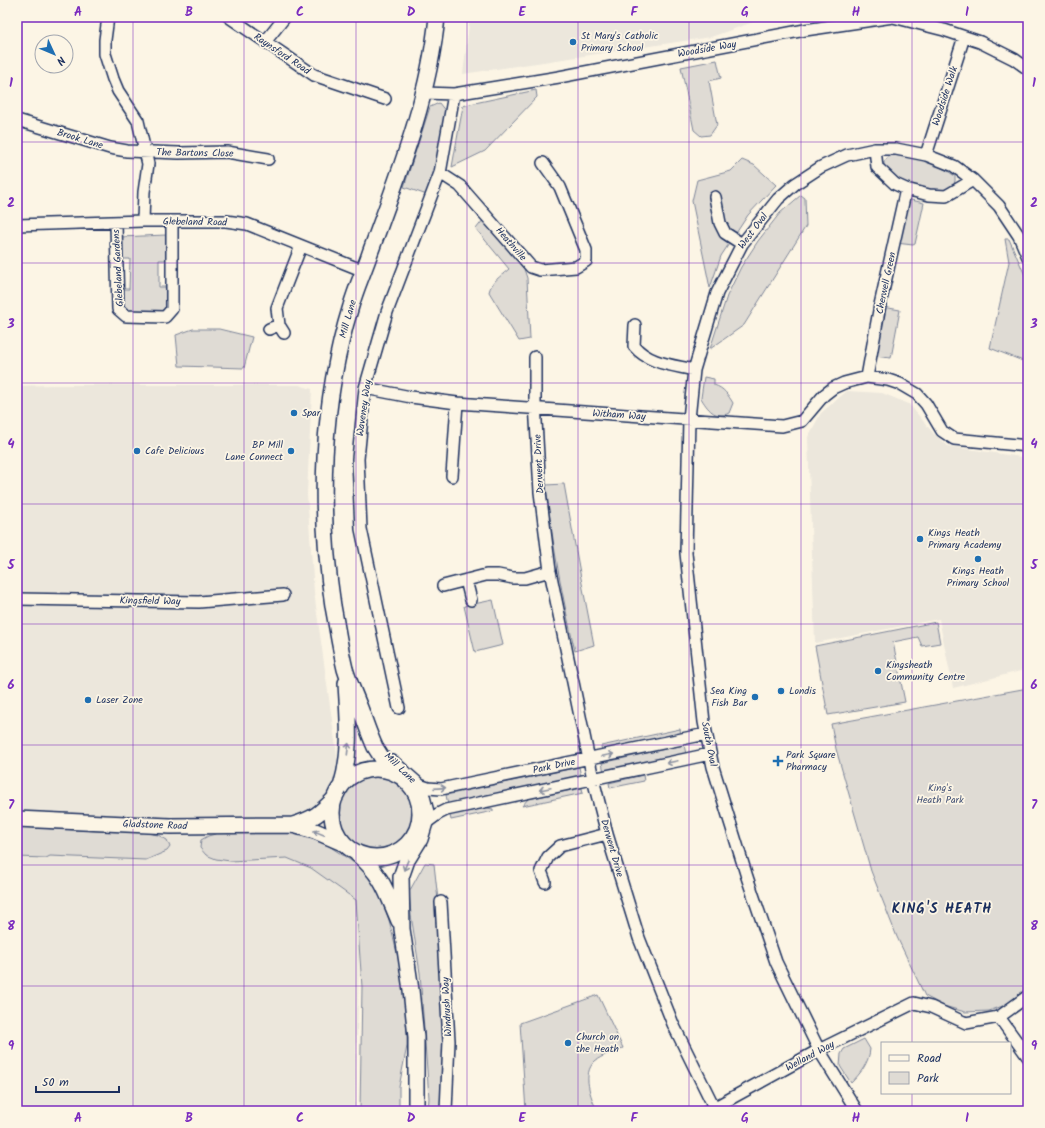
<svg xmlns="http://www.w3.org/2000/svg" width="1045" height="1128" viewBox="0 0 1045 1128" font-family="Kalam,sans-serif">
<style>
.built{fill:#ece7dc}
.green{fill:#dfdbd4;stroke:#7d8599}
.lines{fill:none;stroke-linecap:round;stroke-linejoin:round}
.street-casing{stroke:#1b2f5e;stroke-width:14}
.secondary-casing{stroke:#1b2f5e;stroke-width:18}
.street{stroke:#fcf5e5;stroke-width:11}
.secondary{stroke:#fcf5e5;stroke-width:15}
.oneway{stroke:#8c92a2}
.grid{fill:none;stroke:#7b2cbf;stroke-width:1;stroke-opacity:0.55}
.poi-dot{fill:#1f6fb2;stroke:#fcf5e5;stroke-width:1.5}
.labels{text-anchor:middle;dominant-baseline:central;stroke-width:3.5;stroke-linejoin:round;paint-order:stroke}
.poi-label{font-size:10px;fill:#1b2f5e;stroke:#fcf5e5;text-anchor:start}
.street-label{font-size:10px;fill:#1b2f5e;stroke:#fcf5e5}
.park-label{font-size:10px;fill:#425176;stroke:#fcf5e5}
.district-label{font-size:14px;font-weight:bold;letter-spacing:1px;fill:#1b2f5e;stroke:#fcf5e5}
.neatline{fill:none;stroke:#7b2cbf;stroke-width:1.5}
.grid-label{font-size:13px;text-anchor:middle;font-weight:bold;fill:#7b2cbf}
</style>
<rect width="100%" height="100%" fill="#fcf5e5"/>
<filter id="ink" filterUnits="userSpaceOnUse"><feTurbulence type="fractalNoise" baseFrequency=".025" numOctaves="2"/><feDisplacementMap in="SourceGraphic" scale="8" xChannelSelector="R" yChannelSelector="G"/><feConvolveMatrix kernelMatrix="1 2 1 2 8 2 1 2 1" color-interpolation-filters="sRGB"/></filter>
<g filter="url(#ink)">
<path class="built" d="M 470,17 L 758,17 L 759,20 L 711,37 L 463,74 Z
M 53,385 L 299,385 L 312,389 L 307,494 L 314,592 L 360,919 L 355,1111 L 17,1111 L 17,386 Z
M 847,391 L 882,393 L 909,404 L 934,434 L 948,446 L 1028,458 L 1028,669 L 953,688 L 939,619 L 815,643 L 808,437 L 821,413 Z"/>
<path class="green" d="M 717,60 L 721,78 L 709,81 L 717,125 L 710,135 L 701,136 L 694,130 L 681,67 Z
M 536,90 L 537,97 L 485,151 L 452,167 L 463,106 L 470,104 Z
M 439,103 L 446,112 L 439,157 L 427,195 L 404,187 L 430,107 Z
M 891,155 C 915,157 936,162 955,176 C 958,201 917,190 904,184 C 897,181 890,173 884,169 L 884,161 Z
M 742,160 L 754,165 L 776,185 L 748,215 L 721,256 L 710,288 L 692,201 L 697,180 L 731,171 Z
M 801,195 L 805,198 L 806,226 L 744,325 L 710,349 L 727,296 L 741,267 L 758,241 L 780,213 Z
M 907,199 L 924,203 L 915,244 L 913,245 L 896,243 Z
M 483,220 L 524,269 L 527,278 L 530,339 L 519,341 L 489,292 C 491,282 501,276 509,269 L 476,229 Z
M 166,235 L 167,260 L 159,260 L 159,287 L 167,287 L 168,308 L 163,313 L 129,312 L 122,304 L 122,289 L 129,289 L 130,259 L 120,259 L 120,237 Z
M 1005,239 L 1009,239 L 1028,282 L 1028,363 L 990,348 L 1009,262 Z
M 883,307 L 900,310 L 891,358 L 874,356 Z
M 193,329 L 219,329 L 252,337 L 244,368 L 179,366 L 176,335 Z
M 704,377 L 714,379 L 714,385 C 724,388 728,395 733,403 L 729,413 C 715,420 707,408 701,398 Z
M 564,484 L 580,573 L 594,645 L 575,651 C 562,596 552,542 546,485 Z
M 493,600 L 503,645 L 475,652 L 464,606 Z
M 936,622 L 940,643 L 922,646 L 918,637 L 893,642 L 905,702 L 828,715 L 815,646 Z
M 1028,688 L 1028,984 L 1024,990 L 1008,1004 L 989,1011 L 965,1012 L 944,1006 L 925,996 L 897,937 L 871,871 L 836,749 L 831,724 Z
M 680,729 L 681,735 L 602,751 L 601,746 Z
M 684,745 L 686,754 L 604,772 L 602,763 Z
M 579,767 L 581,777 L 448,805 L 446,795 Z
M 643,775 L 644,781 L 610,788 L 609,783 Z
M339 814a38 38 0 1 1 76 0a38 38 0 1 1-76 0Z
M 582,788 L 583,793 L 522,806 L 528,799 Z
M 487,808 L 493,809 L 493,811 L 451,820 L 450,815 Z
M 17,827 L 100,831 L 141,832 L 158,835 L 167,840 L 170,847 L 167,851 L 146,860 L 50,856 L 46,858 L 17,857 Z
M 297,831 L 320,840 L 371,874 L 378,886 L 389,920 L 400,966 L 407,1018 L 407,1046 L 399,1087 L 399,1111 L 360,1111 L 362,987 L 356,900 L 311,868 L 287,858 L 230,861 L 216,859 L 206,855 L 200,848 L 201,840 L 208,836 L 219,833 Z
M 425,863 L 434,864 L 438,900 L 446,1039 L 444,1111 L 428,1111 L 429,1098 L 420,973 L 411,915 L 409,892 Z
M 598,995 L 623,1048 C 615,1051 601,1056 595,1061 C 581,1074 591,1097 597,1111 L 526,1111 L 520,1023 Z
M 864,1039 L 870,1049 C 869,1063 860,1074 851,1083 L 840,1066 L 841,1054 L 844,1049 Z"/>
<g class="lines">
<defs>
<path id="street" d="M 108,17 L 105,40 L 105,54 L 113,79 L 118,91 L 138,121 L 148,164 L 144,192 L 143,221
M 229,17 L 314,75 L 385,99
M 265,42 L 285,17
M 424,93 L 454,94 L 559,77 L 805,30 L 893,17 L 944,30 L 980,42 L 1014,59 L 1028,69
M 17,120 L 110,148 L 127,151 L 179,153 L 227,152 L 268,159
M 875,149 L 877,167 L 895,184 L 906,189 L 929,195 L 946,196 L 973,180
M 926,155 L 964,37
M 440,173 L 460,186 L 531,267 L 540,270 L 576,267 L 586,261 L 586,250 L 560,187 L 543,163
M 715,197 L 720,223 L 725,233 L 742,244
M 116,223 L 118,309 L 126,316 L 165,317 L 172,309 L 172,222
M 17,225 L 143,221 L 226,221 L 247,224 L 364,271
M 635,325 L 634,346 C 649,364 673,365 694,370
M 269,329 L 279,325
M 284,333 L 279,325 L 277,308 L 301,246
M 535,357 L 535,403 L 540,492 L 550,571 L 593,779 L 607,834 L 639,938 L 673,1024 L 716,1111
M 867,377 L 880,305 L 906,189
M 365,388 L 411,397 L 457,403 L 782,426 L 802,421 L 824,395 L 833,388 L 844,383 L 867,377 L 888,380 L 900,384 L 917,394 L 926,404 L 942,431 L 954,439 L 1028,446
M 452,476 L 457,403
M 466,580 L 471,600
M 443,586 L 486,575 L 498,575 L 513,578 L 525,578 L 550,571
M 17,599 L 199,602 L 283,595
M 399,708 L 361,529 L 358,459 L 365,388 L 387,312 L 440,173 L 454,94
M 413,783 L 428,788 L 441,789 L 706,734
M 423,825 L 438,814 L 446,810 L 710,754
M 545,882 L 541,871 L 548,857 L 560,846 L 607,834
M 441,902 L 449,1041 L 446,1111
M 999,1017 L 1028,1057
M 708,1111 L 819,1050 L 914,1003 L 931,1007 L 966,1023 L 999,1017 L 1028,996
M 857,1111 L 819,1050 L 776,962 L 747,877 L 713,767 L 704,722 L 686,553 L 689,419 L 694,370 L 717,293 L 742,244 L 778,199 L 795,184 L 821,167 L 847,155 L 875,149 L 896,149 L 926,155 L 954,166 L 973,180 L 999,206 L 1019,236 L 1028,257"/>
<path id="secondary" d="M 392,763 L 417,785 L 421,793 L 427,816 L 420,839 L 407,860 L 401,877 L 402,929 L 411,990 L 416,1037 L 416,1111
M332 813a44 44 0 1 1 88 0a44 44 0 1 1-88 0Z
M 396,774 L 382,758 L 375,747 C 369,734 365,721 360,708 C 355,695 349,682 345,669 C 340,648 337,627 333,606 C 318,507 321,402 351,306 C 356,288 364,271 370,253 C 398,176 429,99 437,17
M 341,787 C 352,751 348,720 346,683
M 17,819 L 170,826 L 293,825 L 315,831 L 345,844
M 293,825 C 315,818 319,814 335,798
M 357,854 C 383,876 386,891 399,921"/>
</defs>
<use href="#street" class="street-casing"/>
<use href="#secondary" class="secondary-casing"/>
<use href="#street" class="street"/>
<use href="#secondary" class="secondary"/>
</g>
<defs><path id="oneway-shaft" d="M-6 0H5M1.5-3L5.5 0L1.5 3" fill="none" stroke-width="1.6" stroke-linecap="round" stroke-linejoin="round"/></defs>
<g class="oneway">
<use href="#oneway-shaft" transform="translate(348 749) rotate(-83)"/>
<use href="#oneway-shaft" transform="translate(608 755) rotate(-12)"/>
<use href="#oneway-shaft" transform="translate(672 762) rotate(168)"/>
<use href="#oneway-shaft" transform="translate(440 788) rotate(-4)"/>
<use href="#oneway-shaft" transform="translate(545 789) rotate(168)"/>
<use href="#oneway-shaft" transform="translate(319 833) rotate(-158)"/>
<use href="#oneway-shaft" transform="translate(406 865) rotate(112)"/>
</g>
</g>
<path class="grid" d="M 133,17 L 133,1111M 244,17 L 244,1111M 356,17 L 356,1111M 467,17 L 467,1111M 578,17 L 578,1111M 689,17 L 689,1111M 801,17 L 801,1111M 912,17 L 912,1043M 17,142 L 1028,142M 17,263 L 1028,263M 17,383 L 1028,383M 17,504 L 1028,504M 17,624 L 1028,624M 17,745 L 1028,745M 17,865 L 1028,865M 17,986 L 1028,986M 912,1093 L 912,1111"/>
<g class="poi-dot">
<circle cx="573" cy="42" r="4"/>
<circle cx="294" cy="413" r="4"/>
<circle cx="137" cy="451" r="4"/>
<circle cx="291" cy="451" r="4"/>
<circle cx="920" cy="539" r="4"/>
<circle cx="978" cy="559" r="4"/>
<circle cx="878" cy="671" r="4"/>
<circle cx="781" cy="691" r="4"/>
<circle cx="755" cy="697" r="4"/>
<circle cx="88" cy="700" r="4"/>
<path d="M776 755h4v4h4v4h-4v4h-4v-4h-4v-4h4z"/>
<circle cx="568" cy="1043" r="4"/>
</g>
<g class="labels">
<g class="poi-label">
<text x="581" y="36">St Mary's Catholic<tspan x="581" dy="12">Primary School</tspan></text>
<text x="302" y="413">Spar</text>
<text x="283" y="445" text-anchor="end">BP Mill<tspan x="283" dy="12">Lane Connect</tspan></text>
<text x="145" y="451">Cafe Delicious</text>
<text x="928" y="533">Kings Heath<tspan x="928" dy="12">Primary Academy</tspan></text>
<text x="978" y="571" text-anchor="middle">Kings Heath<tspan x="978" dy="12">Primary School</tspan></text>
<text x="886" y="665">Kingsheath<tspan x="886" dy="12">Community Centre</tspan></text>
<text x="747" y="691" text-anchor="end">Sea King<tspan x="747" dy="12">Fish Bar</tspan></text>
<text x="789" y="691">Londis</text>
<text x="96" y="700">Laser Zone</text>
<text x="786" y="755">Park Square<tspan x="786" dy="12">Pharmacy</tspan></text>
<text x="576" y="1037">Church on<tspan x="576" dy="12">the Heath</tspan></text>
</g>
<g class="street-label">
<text transform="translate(707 49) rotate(-10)">Woodside Way</text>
<text transform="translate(282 54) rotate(34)">Raynsford Road</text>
<text transform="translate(945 96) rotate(-72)">Woodside Walk</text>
<text transform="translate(80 139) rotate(17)">Brook Lane</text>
<text transform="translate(195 153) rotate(1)">The Bartons Close</text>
<text transform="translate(195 222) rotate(1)">Glebeland Road</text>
<text transform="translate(753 231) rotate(-53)">West Oval</text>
<text transform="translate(511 244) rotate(49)">Heathville</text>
<text transform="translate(118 268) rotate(-93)">Glebeland Gardens</text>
<text transform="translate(886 283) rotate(-78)">Cherwell Green</text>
<text transform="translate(348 319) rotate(-74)">Mill Lane</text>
<text transform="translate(364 408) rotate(-82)">Waveney Way</text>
<text transform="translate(619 415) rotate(4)">Witham Way</text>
<text transform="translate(539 464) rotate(-93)">Derwent Drive</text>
<text transform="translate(150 601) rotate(1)">Kingsfield Way</text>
<text transform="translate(709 744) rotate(79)">South Oval</text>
<text transform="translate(554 766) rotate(-12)">Park Drive</text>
<text transform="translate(400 768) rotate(44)">Mill Lane</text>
<text transform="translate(155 825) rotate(2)">Gladstone Road</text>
<text transform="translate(612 848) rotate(74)">Derwent Drive</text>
<text transform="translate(447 1007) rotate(-93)">Windrush Way</text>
<text transform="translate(810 1056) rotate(-28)">Welland Way</text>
</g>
<g class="park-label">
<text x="940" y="788">King's<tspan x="940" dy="12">Heath Park</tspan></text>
</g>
<g class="district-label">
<text x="942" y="909">KING'S HEATH</text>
</g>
</g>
<rect width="1045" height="1128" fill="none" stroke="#fcf5e5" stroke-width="44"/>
<rect x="881" y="1042" width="130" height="52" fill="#fcf5e5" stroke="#a2a6af"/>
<rect x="889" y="1055" width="20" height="6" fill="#fcf5e5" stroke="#a2a6af"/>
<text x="917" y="1062" font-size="12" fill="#1b2f5e">Road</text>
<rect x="889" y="1072" width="20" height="12" fill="#dfdbd4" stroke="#a2a6af"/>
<text x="917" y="1082" font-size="12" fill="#1b2f5e">Park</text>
<g transform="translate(54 54) rotate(134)"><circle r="19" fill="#fcf5e5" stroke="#a2a6af"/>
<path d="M0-3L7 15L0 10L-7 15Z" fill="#1f6fb2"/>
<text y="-6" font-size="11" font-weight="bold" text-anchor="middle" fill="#1b2f5e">N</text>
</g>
<path d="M36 1086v6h83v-6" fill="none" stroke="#1b2f5e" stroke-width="2"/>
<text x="42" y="1086" font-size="12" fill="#1b2f5e" stroke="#fcf5e5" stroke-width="3" paint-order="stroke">50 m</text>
<rect x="22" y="22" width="1001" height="1084" class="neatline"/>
<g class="grid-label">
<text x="78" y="16">A</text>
<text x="189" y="16">B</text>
<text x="300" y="16">C</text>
<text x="411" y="16">D</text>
<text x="522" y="16">E</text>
<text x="634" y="16">F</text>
<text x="745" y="16">G</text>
<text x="856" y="16">H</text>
<text x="967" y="16">I</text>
<text x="11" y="87">1</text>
<text x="1034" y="87">1</text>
<text x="11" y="207">2</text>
<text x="1034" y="207">2</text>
<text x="11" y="328">3</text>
<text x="1034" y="328">3</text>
<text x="11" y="448">4</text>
<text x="1034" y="448">4</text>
<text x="11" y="569">5</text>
<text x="1034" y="569">5</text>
<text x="11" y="689">6</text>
<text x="1034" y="689">6</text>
<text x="11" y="809">7</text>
<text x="1034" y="809">7</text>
<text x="11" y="930">8</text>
<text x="1034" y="930">8</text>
<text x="11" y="1050">9</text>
<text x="1034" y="1050">9</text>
<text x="78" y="1122">A</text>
<text x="189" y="1122">B</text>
<text x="300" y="1122">C</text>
<text x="411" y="1122">D</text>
<text x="522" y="1122">E</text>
<text x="634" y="1122">F</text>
<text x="745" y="1122">G</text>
<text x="856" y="1122">H</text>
<text x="967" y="1122">I</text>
</g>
</svg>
